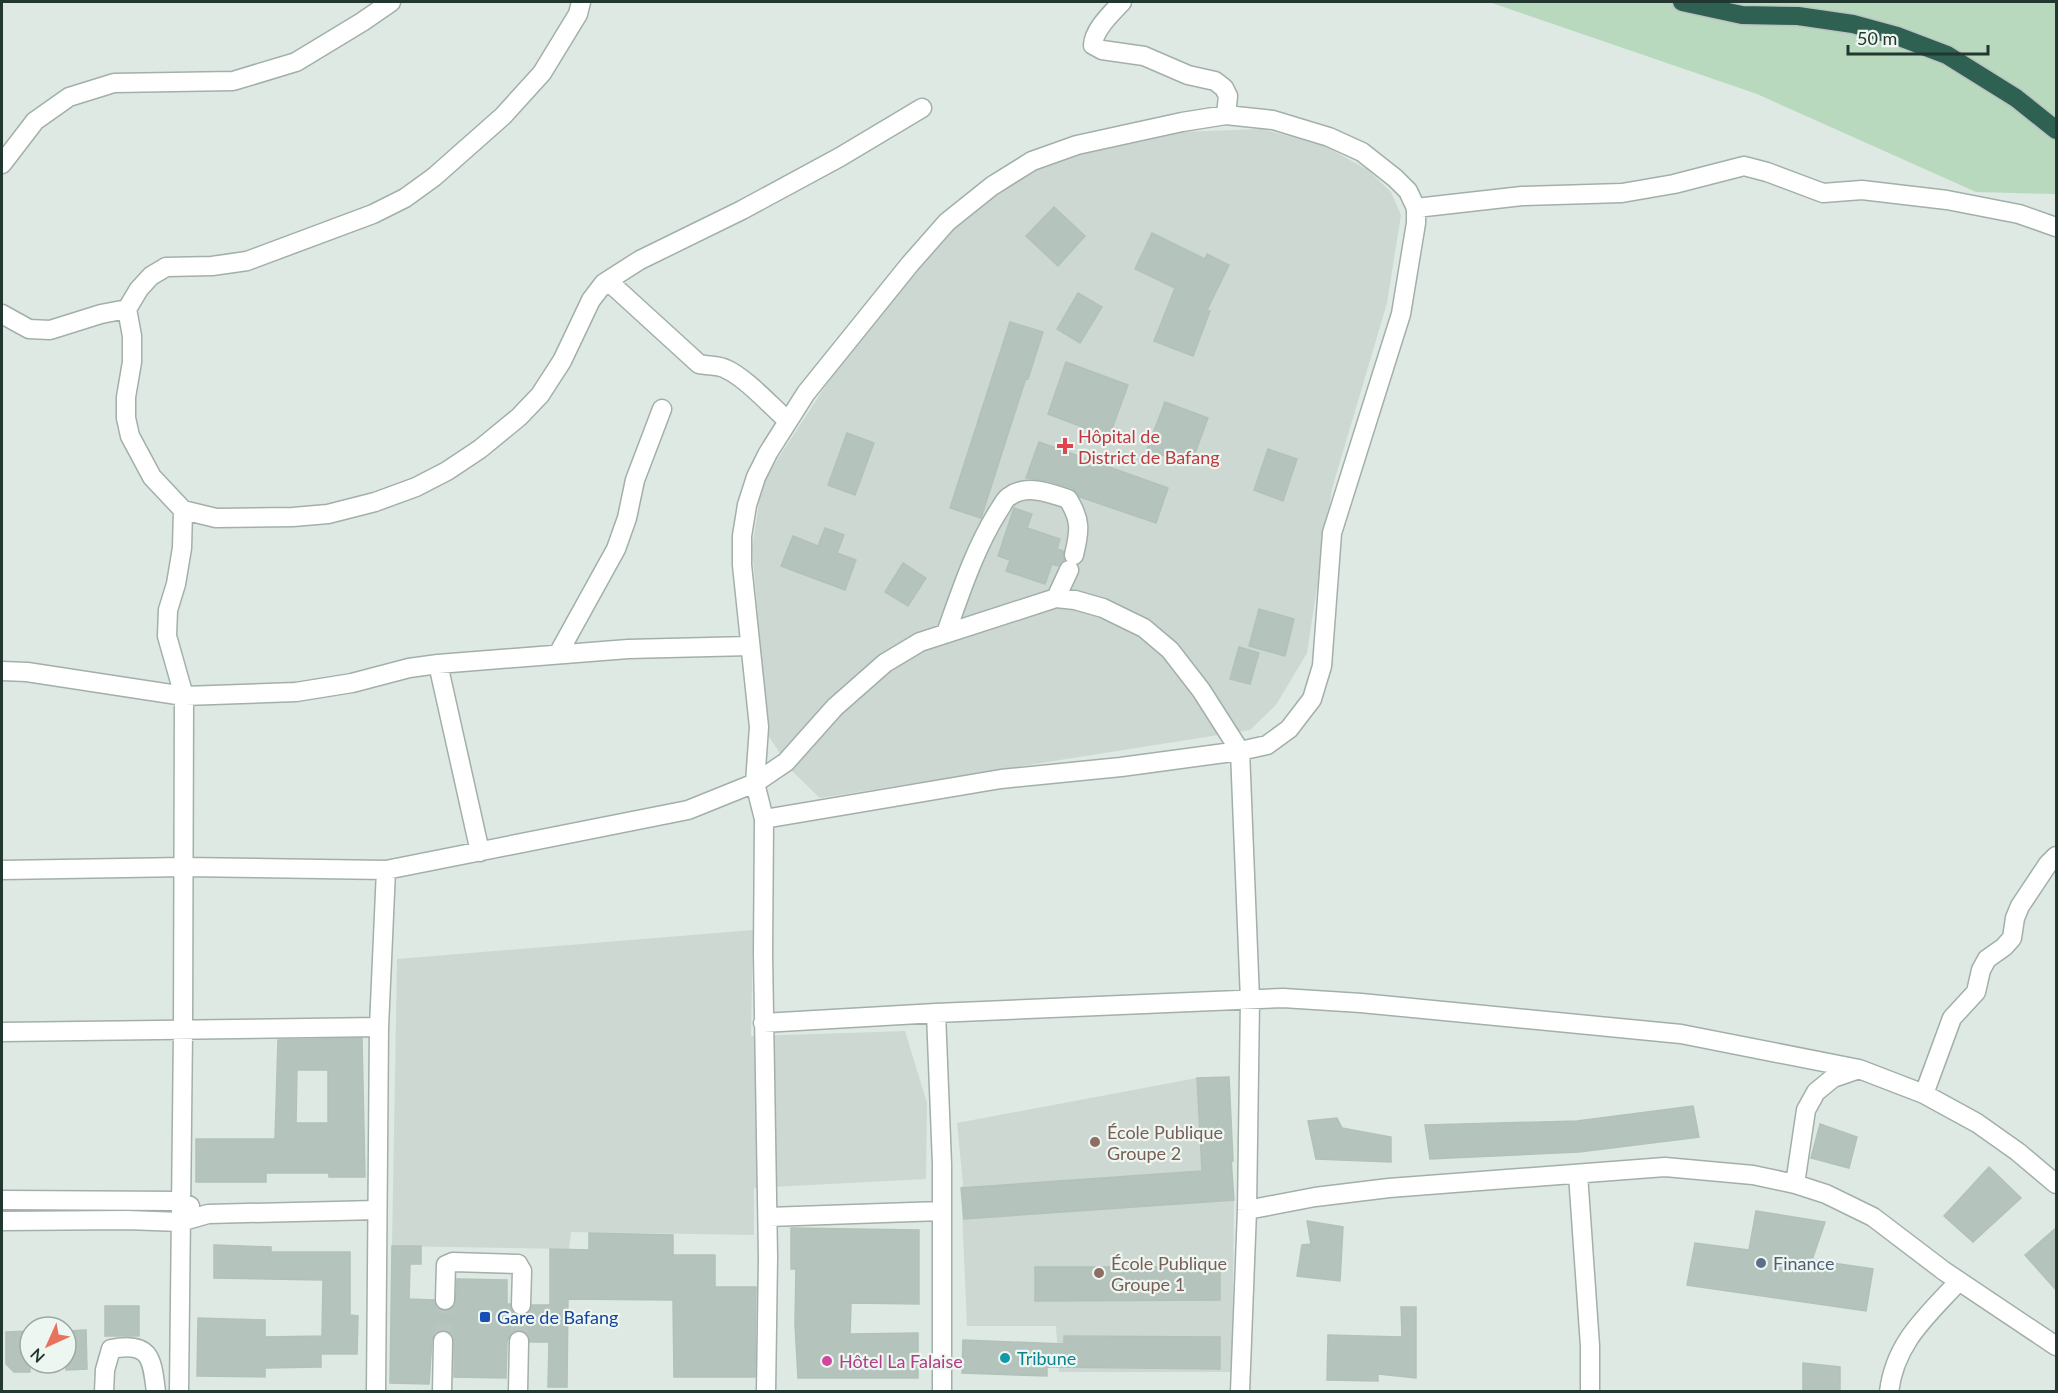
<svg xmlns="http://www.w3.org/2000/svg" width="2058" height="1393" viewBox="0 0 2058 1393" font-family="Lato,sans-serif">
<style>
.built{fill:#cdd8d2}
.green{fill:#b8d9be}
.building{fill:#b4c3bc;stroke:#b1c2b9;stroke-width:1.5;fill-rule:evenodd}
.lines{fill:none;stroke-linecap:round;stroke-linejoin:round}
.minor-tunnel{stroke:#b8c5bf;stroke-width:18;stroke-dasharray:18 9;stroke-linecap:butt}
.minor-casing{stroke:#a2b0a9;stroke-width:21}
.highway-casing{stroke:#bcc3c1;stroke-width:21}
.minor{stroke:#fff;stroke-width:18}
.highway{stroke:#2f6152;stroke-width:18}
.health-dot{fill:#e0444e;stroke:#eef6f1;stroke-width:2}
.education-dot{fill:#8d6e63;stroke:#eef6f1;stroke-width:2}
.service-dot{fill:#5c6f8a;stroke:#eef6f1;stroke-width:2}
.transit-dot{fill:#1a4fb4;stroke:#eef6f1;stroke-width:2}
.culture-dot{fill:#0f9aa8;stroke:#eef6f1;stroke-width:2}
.hotel-dot{fill:#d1479c;stroke:#eef6f1;stroke-width:2}
.labels{text-anchor:middle;dominant-baseline:central;stroke-width:4.5;stroke-linejoin:round;paint-order:stroke}
.health-label{font-size:18px;fill:#be3a42;stroke:#eef6f1;text-anchor:start}
.education-label{font-size:18px;fill:#785e54;stroke:#eef6f1;text-anchor:start}
.service-label{font-size:18px;fill:#4e5e75;stroke:#eef6f1;text-anchor:start}
.transit-label{font-size:18px;fill:#164399;stroke:#eef6f1;text-anchor:start}
.culture-label{font-size:18px;fill:#0d838f;stroke:#eef6f1;text-anchor:start}
.hotel-label{font-size:18px;fill:#b23c85;stroke:#eef6f1;text-anchor:start}
</style>
<rect width="100%" height="100%" fill="#dee9e3"/>
<path class="built" d="M 1261,129 L 1323,145 L 1368,170 L 1391,192 L 1401,215 L 1387,303 L 1332,489 L 1307,653 L 1276,705 L 1250,730 L 820,798 L 793,772 L 769,737 L 752,549 L 762,483 L 834,373 L 904,279 L 975,206 L 1037,164 L 1181,132 Z
M 753,930 L 751,1036 L 905,1031 L 927,1103 L 926,1179 L 754,1188 L 754,1235 L 571,1232 L 569,1249 L 392,1246 L 397,959 Z
M 1229,1077 L 1234,1200 L 1232,1372 L 1059,1372 L 1056,1326 L 967,1326 L 961,1188 L 963,1184 L 957,1123 L 1197,1078 Z"/>
<path class="green" d="M 1489,2 L 2056,2 L 2056,194 L 1976,192 L 1757,94 Z"/>
<path class="building" d="M 1054,207 L 1085,236 L 1058,266 L 1026,236 Z
M 1152,233 L 1205,259 L 1207,254 L 1229,265 L 1207,310 L 1210,311 L 1193,356 L 1154,341 L 1175,288 L 1135,269 Z
M 1078,293 L 1102,307 L 1080,343 L 1057,329 Z
M 1010,322 L 1043,332 L 1028,379 L 1026,378 L 981,518 L 950,508 Z
M 1066,362 L 1128,385 L 1109,437 L 1048,414 Z
M 1165,402 L 1208,418 L 1191,464 L 1185,464 L 1147,449 Z
M 847,433 L 874,443 L 855,495 L 828,485 Z
M 1039,442 L 1168,488 L 1156,523 L 1080,497 L 1072,488 L 1049,481 L 1026,478 Z
M 1268,449 L 1297,459 L 1283,501 L 1254,490 Z
M 1014,508 L 1032,514 L 1027,528 L 1060,539 L 1057,549 L 1063,551 L 1064,560 L 1058,566 L 1052,564 L 1045,584 L 1006,571 L 1010,560 L 998,556 Z
M 825,528 L 844,535 L 837,553 L 856,560 L 845,590 L 781,566 L 793,536 L 818,546 Z
M 903,563 L 926,578 L 908,606 L 885,592 Z
M 1259,609 L 1294,619 L 1285,656 L 1249,646 Z
M 1239,647 L 1259,653 L 1250,684 L 1230,679 Z
M 362,1038 L 365,1177 L 329,1177 L 329,1173 L 266,1173 L 266,1182 L 196,1182 L 196,1139 L 275,1139 L 278,1040 ZM 297,1070 L 328,1070 L 328,1123 L 296,1123 Z
M 1229,1077 L 1233,1161 L 1231,1161 L 1234,1200 L 964,1219 L 961,1188 L 1202,1171 L 1197,1078 Z
M 1693,1106 L 1699,1137 L 1579,1152 L 1430,1159 L 1425,1125 L 1577,1121 Z
M 1337,1118 L 1342,1128 L 1391,1137 L 1391,1162 L 1316,1159 L 1308,1121 Z
M 1820,1124 L 1857,1137 L 1849,1168 L 1811,1158 Z
M 1989,1167 L 2021,1198 L 1973,1242 L 1944,1216 Z
M 1756,1211 L 1825,1222 L 1812,1260 L 1873,1269 L 1866,1311 L 1687,1285 L 1695,1243 L 1749,1250 Z
M 1307,1221 L 1343,1227 L 1340,1281 L 1297,1276 L 1302,1245 L 1311,1244 Z
M 791,1228 L 919,1230 L 919,1304 L 851,1303 L 850,1334 L 918,1333 L 918,1378 L 798,1378 L 795,1323 L 796,1269 L 791,1269 Z
M 2056,1228 L 2056,1290 L 2025,1255 Z
M 589,1233 L 673,1235 L 673,1255 L 715,1255 L 715,1287 L 756,1287 L 755,1377 L 674,1377 L 673,1300 L 568,1299 L 567,1387 L 548,1387 L 549,1342 L 530,1342 L 525,1332 L 519,1330 L 513,1331 L 507,1341 L 506,1378 L 454,1377 L 454,1341 L 449,1332 L 443,1330 L 437,1331 L 432,1340 L 429,1384 L 390,1383 L 392,1246 L 421,1246 L 421,1264 L 410,1264 L 409,1299 L 434,1300 L 439,1309 L 445,1311 L 451,1310 L 455,1305 L 457,1279 L 507,1280 L 507,1304 L 510,1304 L 515,1314 L 521,1316 L 530,1311 L 532,1305 L 550,1305 L 550,1249 L 589,1250 Z
M 214,1245 L 271,1247 L 271,1252 L 350,1252 L 350,1315 L 358,1316 L 357,1354 L 321,1354 L 321,1367 L 265,1368 L 265,1377 L 197,1376 L 198,1318 L 265,1320 L 265,1337 L 322,1336 L 323,1280 L 214,1278 Z
M 1035,1267 L 1220,1267 L 1220,1300 L 1035,1301 Z
M 105,1306 L 139,1306 L 139,1336 L 105,1336 Z
M 1401,1307 L 1416,1307 L 1416,1378 L 1378,1374 L 1378,1381 L 1327,1380 L 1328,1335 L 1402,1337 Z
M 86,1330 L 87,1369 L 66,1370 L 66,1331 Z
M 30,1331 L 30,1372 L 14,1372 L 6,1364 L 6,1332 Z
M 1064,1336 L 1220,1337 L 1220,1369 L 1047,1367 L 1047,1376 L 962,1373 L 963,1340 L 1064,1344 Z
M 1803,1363 L 1840,1367 L 1840,1392 L 1803,1392 Z"/>
<g class="lines">
<path class="minor-tunnel" d="M 443,1341 L 445,1300
M 519,1341 L 521,1305"/>
<defs>
<path id="minor" d="M 1122,2 C 1112,13 1094,29 1093,45 L 1102,50 L 1144,56 L 1188,75 L 1215,81 L 1224,88 L 1228,96 L 1226,115
M 2,164 L 35,121 L 69,97 L 114,83 L 233,81 L 296,62 L 362,22 L 391,2
M 1416,208 L 1522,196 L 1622,193 L 1674,184 L 1744,166 L 1767,172 L 1823,193 L 1862,190 L 1947,200 L 2019,214 L 2056,227
M 608,281 L 699,364 C 708,366 719,365 726,369 C 746,378 771,406 788,421
M 127,309 L 139,289 L 151,276 L 166,267 L 212,266 L 247,261 L 373,214 L 405,198 L 434,177 L 503,116 L 542,73 L 578,14 L 581,2
M 2,314 L 29,329 L 50,330 L 101,314 L 127,309 L 132,336 L 132,362 L 126,397 L 126,418 L 130,436 L 152,477 L 183,510 L 182,548 L 176,584 L 168,610 L 167,636 L 184,696 L 183,1031 L 179,1392
M 183,510 L 216,518 L 293,517 L 328,514 L 375,502 L 416,487 L 447,471 L 480,449 L 519,417 L 540,395 L 562,361 L 591,300 L 604,283 L 640,260 L 742,210 L 840,157 L 922,108
M 1056,598 L 1069,570
M 946,633 C 961,591 975,548 999,510 C 1002,506 1005,498 1010,496 C 1027,484 1050,493 1068,499 C 1081,520 1080,530 1074,555
M 558,654 L 616,549 L 627,518 L 635,480 L 662,409
M 438,664 L 480,852
M 2,671 L 27,672 L 184,696 L 296,692 L 352,683 L 409,668 L 438,664 L 628,649 L 750,646
M 764,819 L 1001,779 L 1121,767 L 1240,751 L 1267,745 L 1289,729 L 1312,699 L 1322,666 L 1332,533 L 1401,314 L 1416,223 L 1416,208 L 1408,191 L 1395,178 L 1362,152 L 1329,137 L 1273,120 L 1226,115 L 1182,122 L 1077,145 L 1032,161 L 992,186 L 947,222 L 910,264 L 806,393 L 768,453 L 756,477 L 747,505 L 742,536 L 742,565 L 759,727 L 755,783 L 764,819 L 763,954 L 768,1257 L 766,1392
M 2,870 L 184,867 L 386,870
M 936,1013 L 942,1164 L 942,1392
M 763,1023 L 936,1013 L 1283,998 L 1361,1003 L 1681,1034 L 1859,1069 L 1924,1094 L 1977,1123 L 2018,1152 L 2056,1184
M 2,1032 L 379,1027
M 1924,1094 L 1952,1018 L 1976,992 L 1981,970 L 1987,959 L 2004,947 L 2012,938 L 2015,918 L 2020,906 L 2048,864 L 2056,856
M 1578,1174 L 1590,1346 L 1590,1392
M 1795,1184 L 1806,1110 L 1816,1092 L 1833,1078 L 1859,1069
M 2,1200 L 180,1201 L 190,1206
M 1247,1210 L 1315,1197 L 1389,1188 L 1665,1167 L 1753,1175 L 1795,1184 L 1826,1194 L 1873,1217 L 1944,1271 L 2056,1346
M 768,1217 L 941,1211
M 2,1221 L 127,1220 L 180,1222 L 208,1214 L 377,1210
M 445,1300 L 446,1265 L 453,1262 L 518,1264 L 522,1271 L 521,1305
M 104,1392 L 105,1370 L 111,1349 C 151,1341 152,1359 156,1392
M 376,1392 L 379,1027 L 386,870 L 688,810 L 755,783 L 786,762 L 835,707 L 885,663 L 920,642 L 1056,598 L 1075,600 L 1103,608 L 1144,628 L 1170,650 L 1201,690 L 1240,751 L 1250,1000 L 1247,1210 L 1240,1392
M 442,1392 L 443,1341
M 518,1392 L 519,1341
M 1889,1392 C 1895,1342 1927,1316 1959,1281"/>
<path id="highway" d="M 1682,2 L 1742,15 L 1798,16 L 1853,24 L 1897,36 L 1947,55 L 2016,98 L 2056,130"/>
</defs>
<use href="#minor" class="minor-casing"/>
<use href="#highway" class="highway-casing"/>
<use href="#minor" class="minor"/>
<use href="#highway" class="highway"/>
</g>
<path class="health-dot" d="M1062 437h6v6h6v6h-6v6h-6v-6h-6v-6h6z"/>
<g class="education-dot">
<circle cx="1095" cy="1142" r="6"/>
<circle cx="1099" cy="1273" r="6"/>
</g>
<circle class="service-dot" cx="1761" cy="1263" r="6"/>
<rect class="transit-dot" x="479" y="1311" width="12" height="12" rx="3"/>
<circle class="culture-dot" cx="1005" cy="1358" r="6"/>
<circle class="hotel-dot" cx="827" cy="1361" r="6"/>
<g class="labels">
<g class="health-label">
<text x="1078" y="436">Hôpital de<tspan x="1078" dy="21">District de Bafang</tspan></text>
</g>
<g class="education-label">
<text x="1107" y="1132">École Publique<tspan x="1107" dy="21">Groupe 2</tspan></text>
<text x="1111" y="1263">École Publique<tspan x="1111" dy="21">Groupe 1</tspan></text>
</g>
<g class="service-label">
<text x="1773" y="1263">Finance</text>
</g>
<g class="transit-label">
<text x="497" y="1317">Gare de Bafang</text>
</g>
<g class="culture-label">
<text x="1017" y="1358">Tribune</text>
</g>
<g class="hotel-label">
<text x="839" y="1361">Hôtel La Falaise</text>
</g>
</g>
<rect width="2058" height="1393" fill="none" stroke="#21372f" stroke-width="6"/>
<g transform="translate(48 1345) rotate(225)"><circle r="28" fill="#eef6f1" stroke="#9caaa3" stroke-width="1.5"/>
<path d="M0-4.5L10 22L0 15L-10 22Z" fill="#e8725d"/>
<text y="-9" font-size="16" font-weight="bold" text-anchor="middle" fill="#21372f">N</text>
</g>
<path d="M1848 45v9h140v-9" fill="none" stroke="#21372f" stroke-width="3"/>
<text x="1857" y="45" font-size="18" fill="#21372f" stroke="#eef6f1" stroke-width="4.5" paint-order="stroke">50 m</text>
</svg>
